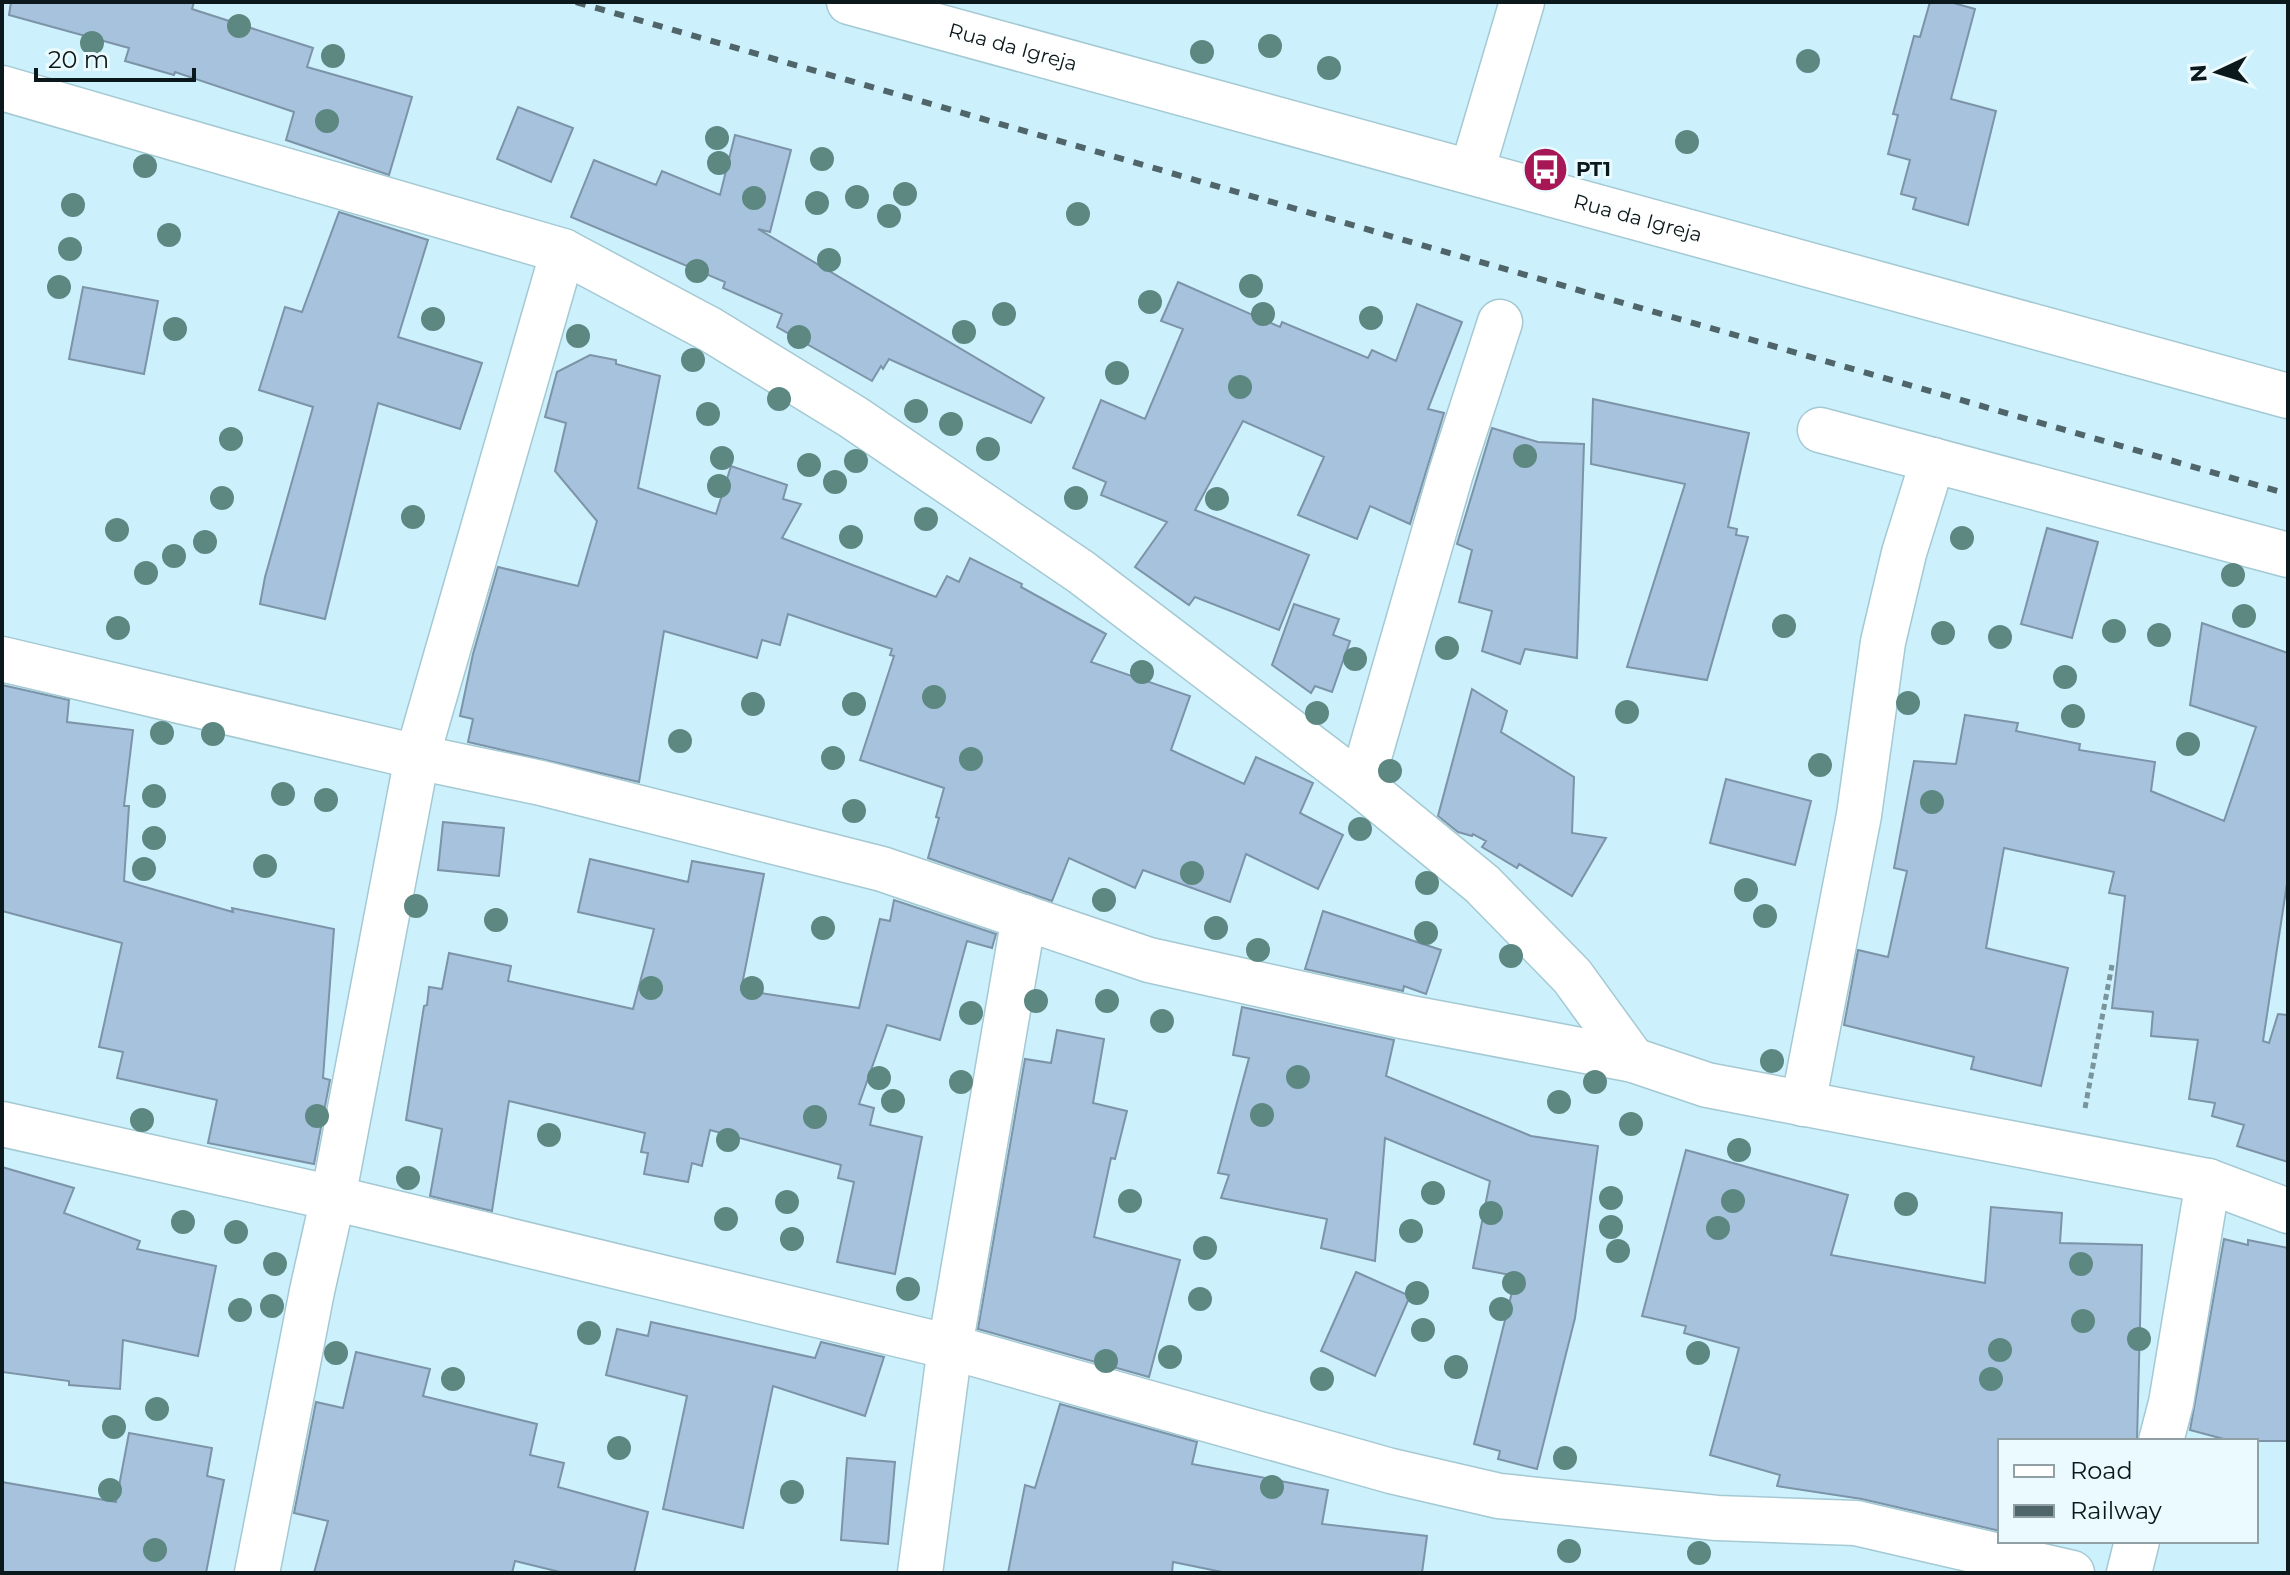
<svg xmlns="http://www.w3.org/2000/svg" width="2290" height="1575" viewBox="0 0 2290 1575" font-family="Montserrat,sans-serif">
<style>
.building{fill:#a6c2dc;stroke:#7c93a8;stroke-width:2}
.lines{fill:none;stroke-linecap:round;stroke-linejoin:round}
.street-casing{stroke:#a4c9d3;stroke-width:47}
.path{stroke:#79949b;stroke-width:5;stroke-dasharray:6 4;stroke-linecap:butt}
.street{stroke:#fff;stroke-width:44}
.rail{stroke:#4f656a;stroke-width:6;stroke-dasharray:10 10;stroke-linecap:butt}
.tree{fill:#5d8882}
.labels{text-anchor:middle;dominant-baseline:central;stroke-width:6;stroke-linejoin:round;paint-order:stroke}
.street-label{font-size:20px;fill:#0b191c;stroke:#ebfafe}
.poi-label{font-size:20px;font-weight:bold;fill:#0b191c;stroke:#ebfafe;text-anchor:start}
</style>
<rect width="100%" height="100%" fill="#ccf1fc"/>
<path class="building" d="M 11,2 L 194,2 L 192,9 L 313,48 L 307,67 L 412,97 L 389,175 L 286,140 L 294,112 L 175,72 L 174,75 L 125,61 L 129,48 L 9,15 Z
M 1930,2 L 1950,2 L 1975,9 L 1951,99 L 1996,111 L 1968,225 L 1913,209 L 1916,198 L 1901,194 L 1910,160 L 1888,154 L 1898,115 L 1893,114 L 1914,36 L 1920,37 Z
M 518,107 L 573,128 L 551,182 L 497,159 Z
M 735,135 L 791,150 L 770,232 L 758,229 L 1044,398 L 1031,423 L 889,359 L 883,369 L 881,366 L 872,381 L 777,327 L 782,314 L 723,288 L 725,282 L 571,217 L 594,160 L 656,185 L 662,171 L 720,195 Z
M 339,212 L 428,240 L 398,337 L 482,363 L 460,429 L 378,403 L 325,619 L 260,604 L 265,577 L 313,407 L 259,390 L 285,307 L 302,312 Z
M 1178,282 L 1280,327 L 1282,322 L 1368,358 L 1372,350 L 1396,361 L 1417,304 L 1462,322 L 1428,409 L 1444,413 L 1410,524 L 1370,506 L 1357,539 L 1298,515 L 1324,457 L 1243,421 L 1195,510 L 1309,555 L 1279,630 L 1195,597 L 1189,605 L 1135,567 L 1167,522 L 1101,495 L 1106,482 L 1073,468 L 1101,400 L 1145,419 L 1183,329 L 1161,321 Z
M 83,287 L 158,301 L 144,374 L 69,359 Z
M 590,355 L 616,360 L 616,364 L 660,376 L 638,488 L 716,514 L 731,466 L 787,485 L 783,499 L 801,504 L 782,538 L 936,597 L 947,576 L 959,582 L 970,558 L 1022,584 L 1021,587 L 1106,634 L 1091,662 L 1190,696 L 1171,750 L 1244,784 L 1256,757 L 1313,783 L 1300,813 L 1343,835 L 1318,889 L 1246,854 L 1230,902 L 1143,870 L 1135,888 L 1069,858 L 1052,901 L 928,858 L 939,818 L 936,817 L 944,788 L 860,760 L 894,656 L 890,655 L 892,649 L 788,614 L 780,645 L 762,640 L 757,658 L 664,631 L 639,782 L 468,742 L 473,719 L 460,716 L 473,654 L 498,567 L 578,586 L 597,521 L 555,471 L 566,423 L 545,417 L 557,372 Z
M 1593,399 L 1749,433 L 1728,527 L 1737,529 L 1736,535 L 1748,537 L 1707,680 L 1627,667 L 1685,484 L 1591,464 Z
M 1492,428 L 1538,442 L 1584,444 L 1577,658 L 1525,649 L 1520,664 L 1482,651 L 1492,611 L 1459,602 L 1472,550 L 1457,544 Z
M 2047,528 L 2098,542 L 2072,638 L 2021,624 Z
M 1294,604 L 1339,619 L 1333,635 L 1350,641 L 1332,692 L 1315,686 L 1311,693 L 1272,665 Z
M 2202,623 L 2288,653 L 2288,877 L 2263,1041 L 2269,1043 L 2278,1014 L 2288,1015 L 2288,1162 L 2237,1146 L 2244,1125 L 2212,1116 L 2215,1103 L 2189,1099 L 2198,1040 L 2151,1036 L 2153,1012 L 2112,1008 L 2125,896 L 2109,893 L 2114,872 L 2004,848 L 1986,948 L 2068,968 L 2041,1086 L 1971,1069 L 1974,1057 L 1844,1025 L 1858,950 L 1888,957 L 1907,871 L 1894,868 L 1914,761 L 1956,764 L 1965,715 L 2018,723 L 2016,731 L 2080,744 L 2079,750 L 2155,762 L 2151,791 L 2224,821 L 2256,727 L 2190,705 Z
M 2,685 L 69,700 L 67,722 L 133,730 L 124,806 L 129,806 L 124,881 L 233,912 L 232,908 L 334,929 L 323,1078 L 330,1080 L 314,1164 L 208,1143 L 217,1100 L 117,1078 L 123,1052 L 99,1047 L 122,943 L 2,911 Z
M 1472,689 L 1507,711 L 1501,732 L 1574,777 L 1572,833 L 1606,838 L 1572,896 L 1519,864 L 1517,868 L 1482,847 L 1486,841 L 1473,834 L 1472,836 L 1458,832 L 1438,816 Z
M 1726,779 L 1811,801 L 1795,865 L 1710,843 Z
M 443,822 L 504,828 L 499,876 L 438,870 Z
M 590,859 L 688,882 L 692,861 L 764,874 L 741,990 L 859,1008 L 880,919 L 890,921 L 894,900 L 996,934 L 992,948 L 967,941 L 940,1040 L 887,1025 L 859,1104 L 874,1108 L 870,1125 L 922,1137 L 895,1274 L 837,1262 L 854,1182 L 838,1178 L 841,1165 L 710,1130 L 702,1166 L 692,1163 L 688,1182 L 644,1174 L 648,1153 L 641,1152 L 645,1133 L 509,1101 L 492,1211 L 430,1196 L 442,1129 L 406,1120 L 424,1006 L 427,1005 L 429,987 L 442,989 L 449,953 L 511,966 L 508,981 L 633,1009 L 654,929 L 578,912 Z
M 1323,911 L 1441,950 L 1426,994 L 1404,986 L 1403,991 L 1305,969 Z
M 1242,1007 L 1394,1040 L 1386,1076 L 1531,1136 L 1598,1146 L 1575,1318 L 1537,1469 L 1498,1459 L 1500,1451 L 1474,1444 L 1516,1276 L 1473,1268 L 1490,1181 L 1385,1138 L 1375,1261 L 1321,1248 L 1327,1219 L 1221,1198 L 1229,1175 L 1218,1173 L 1249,1058 L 1233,1055 Z
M 1057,1030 L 1104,1039 L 1093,1103 L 1127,1111 L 1115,1159 L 1111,1158 L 1094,1237 L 1180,1260 L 1149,1377 L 978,1329 L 1025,1059 L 1051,1063 Z
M 1686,1150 L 1848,1195 L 1831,1255 L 1985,1283 L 1991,1207 L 2062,1213 L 2060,1243 L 2142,1245 L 2137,1441 L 2000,1441 L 2000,1531 L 1862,1499 L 1777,1486 L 1780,1475 L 1710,1455 L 1739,1348 L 1684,1333 L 1686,1326 L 1642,1316 Z
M 2,1167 L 74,1188 L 64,1213 L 140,1241 L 137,1249 L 216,1266 L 198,1356 L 123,1340 L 120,1389 L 69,1385 L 69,1381 L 2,1372 Z
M 2224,1239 L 2248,1245 L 2248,1240 L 2288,1248 L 2288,1441 L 2231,1441 L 2190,1430 Z
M 1356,1272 L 1410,1296 L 1375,1376 L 1321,1351 Z
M 651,1322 L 815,1358 L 821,1342 L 884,1357 L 865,1416 L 773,1386 L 743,1528 L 663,1509 L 687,1396 L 606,1375 L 617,1329 L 648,1336 Z
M 356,1352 L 430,1369 L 423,1396 L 537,1424 L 530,1455 L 564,1463 L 558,1487 L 648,1512 L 634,1573 L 564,1573 L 515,1561 L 512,1573 L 314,1573 L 328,1521 L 294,1513 L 316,1402 L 343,1408 Z
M 1060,1404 L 1197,1442 L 1192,1464 L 1328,1490 L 1322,1524 L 1427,1536 L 1422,1573 L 1227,1573 L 1173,1562 L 1172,1573 L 1008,1573 L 1025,1485 L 1035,1488 Z
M 129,1433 L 212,1448 L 207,1476 L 224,1480 L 206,1573 L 2,1573 L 2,1482 L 116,1502 Z
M 847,1458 L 895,1462 L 888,1544 L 841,1540 Z"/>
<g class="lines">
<defs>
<g id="street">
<path id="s1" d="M 849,2 L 2288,396"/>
<path d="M 2,88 L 563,251 L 711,330 L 853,417 L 1081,572 L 1361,785 L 1482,884 L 1572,976 L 1633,1060"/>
<path d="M 1472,171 L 1522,2"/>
<path d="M 1820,430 L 2288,555"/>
<path d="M 2,659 L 417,757 L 541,783 L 882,869 L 1149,960 L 1406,1017 L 1633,1060 L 1707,1085 L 2208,1181 L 2288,1211"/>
<path d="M 1361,785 L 1451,473 L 1500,322"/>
<path d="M 1803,1104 L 1859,815 L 1883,642 L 1904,553 L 1933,460"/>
<path d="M 2,1124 L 333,1198 L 950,1347 L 1391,1471 L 1499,1496 L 1717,1518 L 1856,1523 L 2072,1573"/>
<path d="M 2161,1441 L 2171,1403 L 2208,1181"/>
<path d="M 257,1573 L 312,1291 L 333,1198 L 417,757 L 563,251"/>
<path d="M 920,1573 L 950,1347 L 1024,917"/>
<path d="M 2129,1573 L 2137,1541"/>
</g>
</defs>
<use href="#street" class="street-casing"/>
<path class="path" d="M 2085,1108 L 2112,965"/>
<use href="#street" class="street"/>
<path class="rail" d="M 576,2 L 2288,494"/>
</g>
<g class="tree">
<circle cx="239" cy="26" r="12"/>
<circle cx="92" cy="43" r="12"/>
<circle cx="1270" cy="46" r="12"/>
<circle cx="1202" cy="52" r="12"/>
<circle cx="333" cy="56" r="12"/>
<circle cx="1808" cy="61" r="12"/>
<circle cx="1329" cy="68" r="12"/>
<circle cx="327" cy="121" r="12"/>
<circle cx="717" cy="138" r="12"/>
<circle cx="1687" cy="142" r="12"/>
<circle cx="822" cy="159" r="12"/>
<circle cx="719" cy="163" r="12"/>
<circle cx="145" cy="166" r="12"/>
<circle cx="905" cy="194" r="12"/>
<circle cx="857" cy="197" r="12"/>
<circle cx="754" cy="198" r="12"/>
<circle cx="817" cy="203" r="12"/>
<circle cx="73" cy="205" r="12"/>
<circle cx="1078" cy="214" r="12"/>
<circle cx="889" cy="216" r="12"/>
<circle cx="169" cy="235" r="12"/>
<circle cx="70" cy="249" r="12"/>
<circle cx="829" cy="260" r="12"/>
<circle cx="697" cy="271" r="12"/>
<circle cx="1251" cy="286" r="12"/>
<circle cx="59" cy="287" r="12"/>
<circle cx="1150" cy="302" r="12"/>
<circle cx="1004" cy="314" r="12"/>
<circle cx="1263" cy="314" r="12"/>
<circle cx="1371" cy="318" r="12"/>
<circle cx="433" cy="319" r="12"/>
<circle cx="175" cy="329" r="12"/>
<circle cx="964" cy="332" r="12"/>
<circle cx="578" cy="336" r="12"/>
<circle cx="799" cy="337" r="12"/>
<circle cx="693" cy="360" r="12"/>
<circle cx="1117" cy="373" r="12"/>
<circle cx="1240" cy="387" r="12"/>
<circle cx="779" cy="399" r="12"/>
<circle cx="916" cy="411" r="12"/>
<circle cx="708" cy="414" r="12"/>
<circle cx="951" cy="424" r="12"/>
<circle cx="231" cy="439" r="12"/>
<circle cx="988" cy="449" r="12"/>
<circle cx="1525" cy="456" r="12"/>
<circle cx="722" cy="458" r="12"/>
<circle cx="856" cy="461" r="12"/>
<circle cx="809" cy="465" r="12"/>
<circle cx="835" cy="482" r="12"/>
<circle cx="719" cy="486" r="12"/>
<circle cx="222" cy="498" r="12"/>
<circle cx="1076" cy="498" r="12"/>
<circle cx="1217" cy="499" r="12"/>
<circle cx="413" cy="517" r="12"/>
<circle cx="926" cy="519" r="12"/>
<circle cx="117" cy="530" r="12"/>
<circle cx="851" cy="537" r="12"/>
<circle cx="1962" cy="538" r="12"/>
<circle cx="205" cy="542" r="12"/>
<circle cx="174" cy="556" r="12"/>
<circle cx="146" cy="573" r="12"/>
<circle cx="2233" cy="575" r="12"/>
<circle cx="2244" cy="616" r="12"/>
<circle cx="1784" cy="626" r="12"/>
<circle cx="118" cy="628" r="12"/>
<circle cx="2114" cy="631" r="12"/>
<circle cx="1943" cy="633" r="12"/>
<circle cx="2159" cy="635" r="12"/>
<circle cx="2000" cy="637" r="12"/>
<circle cx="1447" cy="648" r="12"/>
<circle cx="1355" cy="659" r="12"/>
<circle cx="1142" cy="672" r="12"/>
<circle cx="2065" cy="677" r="12"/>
<circle cx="934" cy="697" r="12"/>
<circle cx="1908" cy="703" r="12"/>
<circle cx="753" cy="704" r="12"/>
<circle cx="854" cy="704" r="12"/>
<circle cx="1627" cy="712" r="12"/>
<circle cx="1317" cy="713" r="12"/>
<circle cx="2073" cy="716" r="12"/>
<circle cx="162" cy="733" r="12"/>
<circle cx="213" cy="734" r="12"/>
<circle cx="680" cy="741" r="12"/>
<circle cx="2188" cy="744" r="12"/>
<circle cx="833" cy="758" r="12"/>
<circle cx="971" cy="759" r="12"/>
<circle cx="1820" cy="765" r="12"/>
<circle cx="1390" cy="771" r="12"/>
<circle cx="283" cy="794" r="12"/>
<circle cx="154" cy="796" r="12"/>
<circle cx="326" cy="800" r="12"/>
<circle cx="1932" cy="802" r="12"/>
<circle cx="854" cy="811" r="12"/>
<circle cx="1360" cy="829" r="12"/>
<circle cx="154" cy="838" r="12"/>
<circle cx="265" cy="866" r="12"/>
<circle cx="144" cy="869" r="12"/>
<circle cx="1192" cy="873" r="12"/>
<circle cx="1427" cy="883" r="12"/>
<circle cx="1746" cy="890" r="12"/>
<circle cx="1104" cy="900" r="12"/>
<circle cx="416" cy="906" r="12"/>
<circle cx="1765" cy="916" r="12"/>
<circle cx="496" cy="920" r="12"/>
<circle cx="823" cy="928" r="12"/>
<circle cx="1216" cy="928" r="12"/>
<circle cx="1426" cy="933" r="12"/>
<circle cx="1258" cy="950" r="12"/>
<circle cx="1511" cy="956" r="12"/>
<circle cx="651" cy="988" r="12"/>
<circle cx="752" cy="988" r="12"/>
<circle cx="1036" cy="1001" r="12"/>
<circle cx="1107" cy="1001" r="12"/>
<circle cx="971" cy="1013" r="12"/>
<circle cx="1162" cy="1021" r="12"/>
<circle cx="1772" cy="1061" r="12"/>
<circle cx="1298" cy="1077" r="12"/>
<circle cx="879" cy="1078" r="12"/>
<circle cx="961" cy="1082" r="12"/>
<circle cx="1595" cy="1082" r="12"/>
<circle cx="893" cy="1101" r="12"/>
<circle cx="1559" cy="1102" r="12"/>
<circle cx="1262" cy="1115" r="12"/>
<circle cx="317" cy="1116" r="12"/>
<circle cx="815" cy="1117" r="12"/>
<circle cx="142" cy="1120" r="12"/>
<circle cx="1631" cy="1124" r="12"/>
<circle cx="549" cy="1135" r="12"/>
<circle cx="728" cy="1140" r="12"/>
<circle cx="1739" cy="1150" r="12"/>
<circle cx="408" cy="1178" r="12"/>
<circle cx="1433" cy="1193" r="12"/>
<circle cx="1611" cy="1198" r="12"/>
<circle cx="1130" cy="1201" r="12"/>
<circle cx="1733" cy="1201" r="12"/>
<circle cx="787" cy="1202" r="12"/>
<circle cx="1906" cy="1204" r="12"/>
<circle cx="1491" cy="1213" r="12"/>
<circle cx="726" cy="1219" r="12"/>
<circle cx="183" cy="1222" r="12"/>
<circle cx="1611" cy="1227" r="12"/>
<circle cx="1718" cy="1228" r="12"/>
<circle cx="1411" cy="1231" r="12"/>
<circle cx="236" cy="1232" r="12"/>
<circle cx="792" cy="1239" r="12"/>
<circle cx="1205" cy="1248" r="12"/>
<circle cx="1618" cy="1251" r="12"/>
<circle cx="275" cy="1264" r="12"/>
<circle cx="2081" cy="1264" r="12"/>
<circle cx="1514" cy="1283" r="12"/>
<circle cx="908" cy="1289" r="12"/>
<circle cx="1417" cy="1293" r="12"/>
<circle cx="1200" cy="1299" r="12"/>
<circle cx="272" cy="1306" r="12"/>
<circle cx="1501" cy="1309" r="12"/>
<circle cx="240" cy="1310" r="12"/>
<circle cx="2083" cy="1321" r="12"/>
<circle cx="1423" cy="1330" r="12"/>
<circle cx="589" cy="1333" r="12"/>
<circle cx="2139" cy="1339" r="12"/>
<circle cx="2000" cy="1350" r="12"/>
<circle cx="336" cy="1353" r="12"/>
<circle cx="1698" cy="1353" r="12"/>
<circle cx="1170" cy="1357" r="12"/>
<circle cx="1106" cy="1361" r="12"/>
<circle cx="1456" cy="1367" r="12"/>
<circle cx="453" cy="1379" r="12"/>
<circle cx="1322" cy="1379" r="12"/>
<circle cx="1991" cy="1379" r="12"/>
<circle cx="157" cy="1409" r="12"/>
<circle cx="114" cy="1427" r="12"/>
<circle cx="619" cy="1448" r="12"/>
<circle cx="1565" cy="1458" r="12"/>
<circle cx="1272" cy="1487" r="12"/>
<circle cx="110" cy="1490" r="12"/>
<circle cx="792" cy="1492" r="12"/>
<circle cx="155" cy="1550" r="12"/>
<circle cx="1569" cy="1551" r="12"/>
<circle cx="1699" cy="1553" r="12"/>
</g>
<defs>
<symbol id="bus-disc" viewBox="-11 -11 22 22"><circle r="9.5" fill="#a71756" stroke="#ebfafe"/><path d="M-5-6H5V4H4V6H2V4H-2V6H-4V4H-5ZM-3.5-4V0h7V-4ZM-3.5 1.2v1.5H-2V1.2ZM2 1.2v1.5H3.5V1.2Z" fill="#fff"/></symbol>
</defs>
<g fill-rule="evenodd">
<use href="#bus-disc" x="1520" y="144" width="51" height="51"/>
</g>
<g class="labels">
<g class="street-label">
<text stroke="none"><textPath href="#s1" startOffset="170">Rua da Igreja</textPath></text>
<text stroke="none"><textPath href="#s1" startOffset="818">Rua da Igreja</textPath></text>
</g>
<g class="poi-label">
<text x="1576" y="169">PT1</text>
</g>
</g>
<rect width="2290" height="1575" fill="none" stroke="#0b191c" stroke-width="8"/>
<rect x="1998" y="1439" width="260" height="104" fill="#ebfafe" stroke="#91a0a4" stroke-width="2"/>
<rect x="2014" y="1465" width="40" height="12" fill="#ffffff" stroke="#91a0a4" stroke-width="2"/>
<text x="2070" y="1479" font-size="24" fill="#0b191c">Road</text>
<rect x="2014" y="1505" width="40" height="12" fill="#4f656a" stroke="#91a0a4" stroke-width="2"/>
<text x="2070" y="1519" font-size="24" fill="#0b191c">Railway</text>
<g transform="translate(2218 72) rotate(266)" stroke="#ebfafe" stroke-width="6" paint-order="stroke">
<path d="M0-6L14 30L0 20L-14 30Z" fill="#0b191c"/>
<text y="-12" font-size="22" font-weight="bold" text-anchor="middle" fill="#0b191c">N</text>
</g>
<path d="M36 68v12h158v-12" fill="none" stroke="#0b191c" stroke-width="4"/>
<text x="48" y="68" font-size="24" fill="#0b191c" stroke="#ebfafe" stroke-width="6" paint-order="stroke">20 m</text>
</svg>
